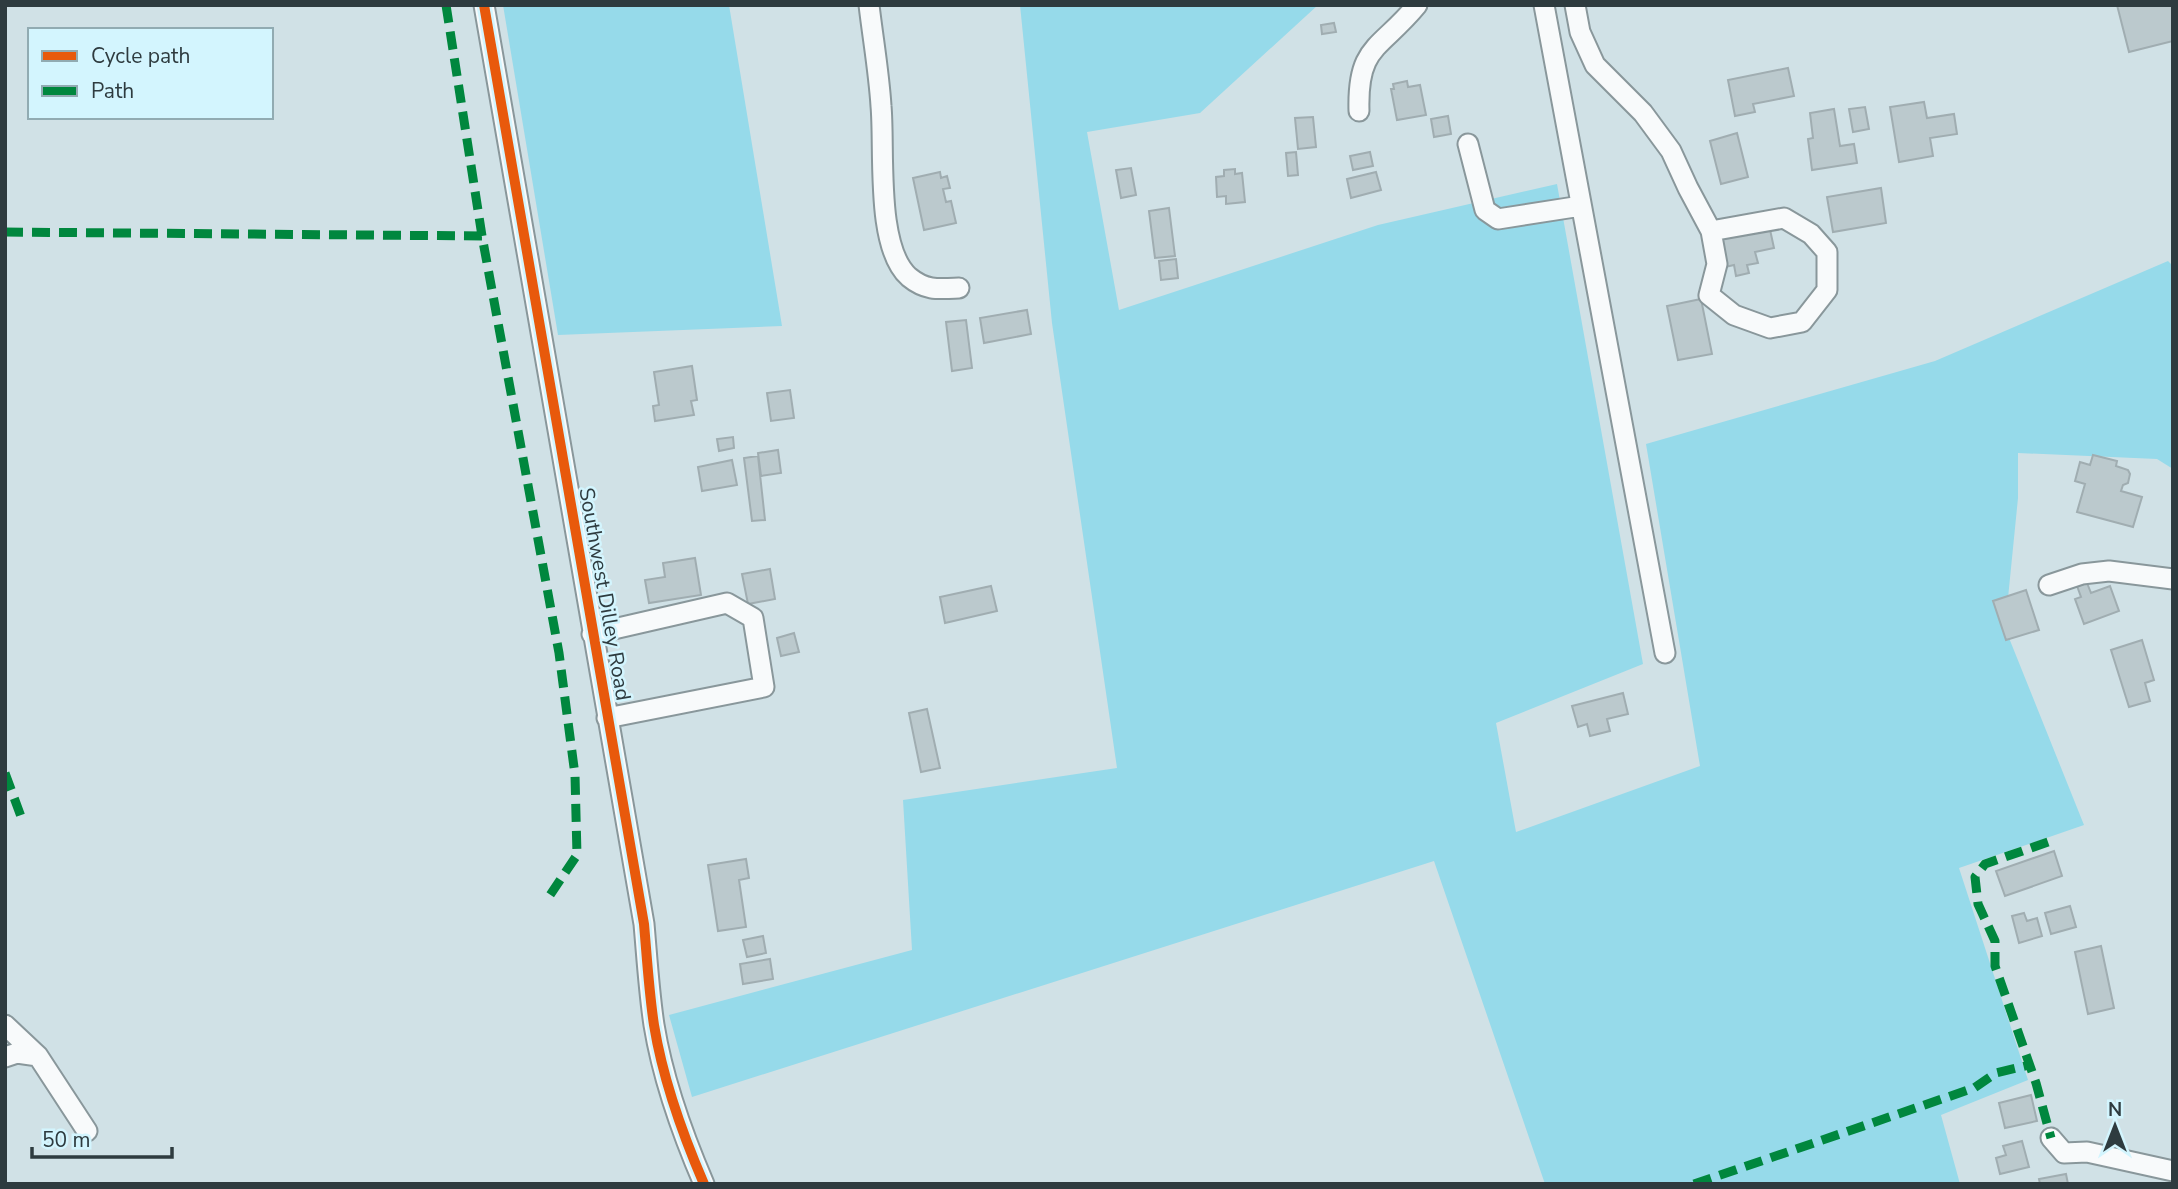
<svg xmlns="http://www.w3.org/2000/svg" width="2178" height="1189" viewBox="0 0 2178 1189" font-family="'Nunito Sans',sans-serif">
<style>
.green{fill:#96daea}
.building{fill:#bbc9cd;stroke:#a0adb1;stroke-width:2}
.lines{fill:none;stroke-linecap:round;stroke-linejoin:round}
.minor-casing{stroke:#89979b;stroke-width:23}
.minor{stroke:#f8fafb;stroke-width:19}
.quiet{stroke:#00873e;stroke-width:9;stroke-dasharray:18 9;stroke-linecap:butt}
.cycleway-casing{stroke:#d3f5fe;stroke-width:15}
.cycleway{stroke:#e8590c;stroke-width:10}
.labels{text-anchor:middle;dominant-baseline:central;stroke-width:5;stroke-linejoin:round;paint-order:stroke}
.street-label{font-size:21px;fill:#2e3b3f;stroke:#d3f5fe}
</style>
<rect width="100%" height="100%" fill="#d0e1e6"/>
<path class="green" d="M 503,5 L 729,5 L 782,326 L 558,335 Z
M 1020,5 L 1318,5 L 1200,113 L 1087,132 L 1119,310 L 1378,225 L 1557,184 L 1643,664 L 1496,723 L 1516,832 L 1700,766 L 1646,444 L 1935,361 L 2168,261 L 2173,266 L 2173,469 L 2157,459 L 2018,453 L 2018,498 L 2005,628 L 2084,825 L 1959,868 L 2028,1080 L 1941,1115 L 1960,1184 L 1545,1184 L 1434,861 L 692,1097 L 669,1015 L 912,950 L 903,800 L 1117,768 L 1052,323 Z"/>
<path class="building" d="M 2117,5 L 2173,5 L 2173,41 L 2129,52 Z
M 1334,23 L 1336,32 L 1322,34 L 1321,25 Z
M 1788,68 L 1794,96 L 1753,104 L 1755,112 L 1735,116 L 1728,80 Z
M 1407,81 L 1408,87 L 1420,85 L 1426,115 L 1397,120 L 1391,89 L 1394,89 L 1393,84 Z
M 1924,102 L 1927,118 L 1954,114 L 1957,134 L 1930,138 L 1933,156 L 1899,162 L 1890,107 Z
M 1865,107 L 1869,129 L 1853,132 L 1849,109 Z
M 1834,109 L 1840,146 L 1854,144 L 1857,163 L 1812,170 L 1808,139 L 1813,138 L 1810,113 Z
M 1448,116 L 1451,134 L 1434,137 L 1431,119 Z
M 1313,117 L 1316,147 L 1298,149 L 1295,118 Z
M 1737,133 L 1748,177 L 1721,184 L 1710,141 Z
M 1296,152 L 1298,175 L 1288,176 L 1286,153 Z
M 1370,152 L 1373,166 L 1353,170 L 1350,156 Z
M 1131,168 L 1136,195 L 1121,198 L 1116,170 Z
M 1235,169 L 1235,174 L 1242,173 L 1245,202 L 1226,204 L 1226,196 L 1217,197 L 1216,177 L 1224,176 L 1224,170 Z
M 940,172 L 941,178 L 947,176 L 950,188 L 943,189 L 946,202 L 951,201 L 956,223 L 924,230 L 913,178 Z
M 1376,172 L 1381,190 L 1351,198 L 1347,179 Z
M 1881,188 L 1886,223 L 1833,232 L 1827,197 Z
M 1169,208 L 1175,256 L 1155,258 L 1149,211 Z
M 1769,225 L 1774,248 L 1755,252 L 1758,263 L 1747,265 L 1749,273 L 1736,276 L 1734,265 L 1725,267 L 1719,235 Z
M 1176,259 L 1178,278 L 1161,280 L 1159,261 Z
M 1701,299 L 1712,354 L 1678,360 L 1667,306 Z
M 1027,310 L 1031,334 L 984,343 L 980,318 Z
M 966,320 L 972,368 L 952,371 L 946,322 Z
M 692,366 L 697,400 L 691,401 L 694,415 L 655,421 L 653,406 L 659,405 L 654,372 Z
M 790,390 L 794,418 L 771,421 L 767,393 Z
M 733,437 L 734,448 L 719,451 L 717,439 Z
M 778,450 L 781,473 L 761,476 L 758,453 Z
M 2093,455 L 2117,461 L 2116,466 L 2128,470 L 2130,474 L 2128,483 L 2123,485 L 2121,491 L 2142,497 L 2133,527 L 2077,512 L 2085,484 L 2075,481 L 2080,462 L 2090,465 Z
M 758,456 L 765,520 L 752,521 L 744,458 Z
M 732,460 L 737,485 L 702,491 L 698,467 Z
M 695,558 L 701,595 L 649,603 L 645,580 L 665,577 L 663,563 Z
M 770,569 L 775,599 L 748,604 L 742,574 Z
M 2087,583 L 2091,593 L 2110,586 L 2119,611 L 2084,624 L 2075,599 L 2081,597 L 2077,586 Z
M 991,586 L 997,611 L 945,623 L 940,597 Z
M 2026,590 L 2039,630 L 2006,640 L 1993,601 Z
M 794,633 L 799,652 L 781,656 L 777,638 Z
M 2142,640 L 2154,680 L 2145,683 L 2150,701 L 2129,707 L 2111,650 Z
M 1623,693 L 1628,714 L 1607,719 L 1610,731 L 1590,736 L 1587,724 L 1578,727 L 1572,706 Z
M 927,709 L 940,768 L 921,772 L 909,713 Z
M 2054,851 L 2062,876 L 2005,896 L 1996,871 Z
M 746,859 L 749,878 L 739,880 L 746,927 L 718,931 L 708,865 Z
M 2070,906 L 2076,927 L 2051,934 L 2045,913 Z
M 2024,913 L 2027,921 L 2037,918 L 2042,936 L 2019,943 L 2012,916 Z
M 763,936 L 766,953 L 747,957 L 743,940 Z
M 2101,946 L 2114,1008 L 2088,1014 L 2075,952 Z
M 770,959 L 773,979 L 743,984 L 740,964 Z
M 2031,1095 L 2037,1121 L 2005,1128 L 1999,1103 Z
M 2022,1141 L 2029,1167 L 2000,1174 L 1996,1158 L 2006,1155 L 2003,1146 Z
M 2066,1174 L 2068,1184 L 2040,1184 L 2039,1179 Z"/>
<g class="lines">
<defs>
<path id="minor" d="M 484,5 L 644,924 C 647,958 649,992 654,1025 C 663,1080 682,1133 704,1184
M 869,5 C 873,39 879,73 881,106 C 885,149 875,247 909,277 C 926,291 939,289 959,288
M 1544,5 L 1665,653
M 1575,5 L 1580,32 L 1595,65 L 1643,113 L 1671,151 L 1688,188 L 1711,231 L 1717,264 L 1709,295 L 1734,315 L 1770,328 L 1802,322 L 1827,290 L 1827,252 L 1811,234 L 1784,218 L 1711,231
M 1359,111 C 1357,45 1380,50 1417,5
M 1468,144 L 1485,210 L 1498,219 L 1581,206
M 2049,585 L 2082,574 L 2109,571 L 2173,579
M 592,634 L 727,603 L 753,618 L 764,687 L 607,718
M 5,1025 L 38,1056 L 87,1131
M 5,1057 L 17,1053 L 38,1056
M 2051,1138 L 2064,1153 L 2087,1152 L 2173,1171"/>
</defs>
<use href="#minor" class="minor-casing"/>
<use href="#minor" class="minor"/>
<path class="quiet" d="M 446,5 L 482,236
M 5,232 L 482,236 L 559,653 L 575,775 L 577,855 L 546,901
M 5,773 L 23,822
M 2048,842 L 1985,864 L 1975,877 L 1978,904 L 1995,941 L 1995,966 L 2036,1083 L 2051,1138
M 1694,1184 L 1974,1088 L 1996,1073 L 2029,1065"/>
<defs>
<path id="cycleway" d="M 484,5 L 644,924 C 647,958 649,992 654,1025 C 663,1080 682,1133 704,1184"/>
</defs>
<use href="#cycleway" class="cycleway-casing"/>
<use href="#cycleway" class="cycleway"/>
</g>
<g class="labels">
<g class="street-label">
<text transform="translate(605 594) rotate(80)">Southwest Dilley Road</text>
</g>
</g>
<rect width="2178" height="1189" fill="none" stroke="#2e3b3f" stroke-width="14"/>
<rect x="28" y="28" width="245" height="91" fill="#d3f5fe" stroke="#91abb2" stroke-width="2"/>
<rect x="42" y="51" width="35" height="10" fill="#e8590c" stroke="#91abb2" stroke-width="2"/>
<text x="91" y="63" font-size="21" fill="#2e3b3f">Cycle path</text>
<rect x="42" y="86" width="35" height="10" fill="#00873e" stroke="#91abb2" stroke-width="2"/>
<text x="91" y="98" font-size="21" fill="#2e3b3f">Path</text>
<g transform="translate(2115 1126)" stroke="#d3f5fe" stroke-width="5" paint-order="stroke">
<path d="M0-5L12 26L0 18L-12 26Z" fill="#2e3b3f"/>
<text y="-10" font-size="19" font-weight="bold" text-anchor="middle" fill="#2e3b3f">N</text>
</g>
<path d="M32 1147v10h140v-10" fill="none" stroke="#2e3b3f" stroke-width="3.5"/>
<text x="42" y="1147" font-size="21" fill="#2e3b3f" stroke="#d3f5fe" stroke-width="5" paint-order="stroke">50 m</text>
</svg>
